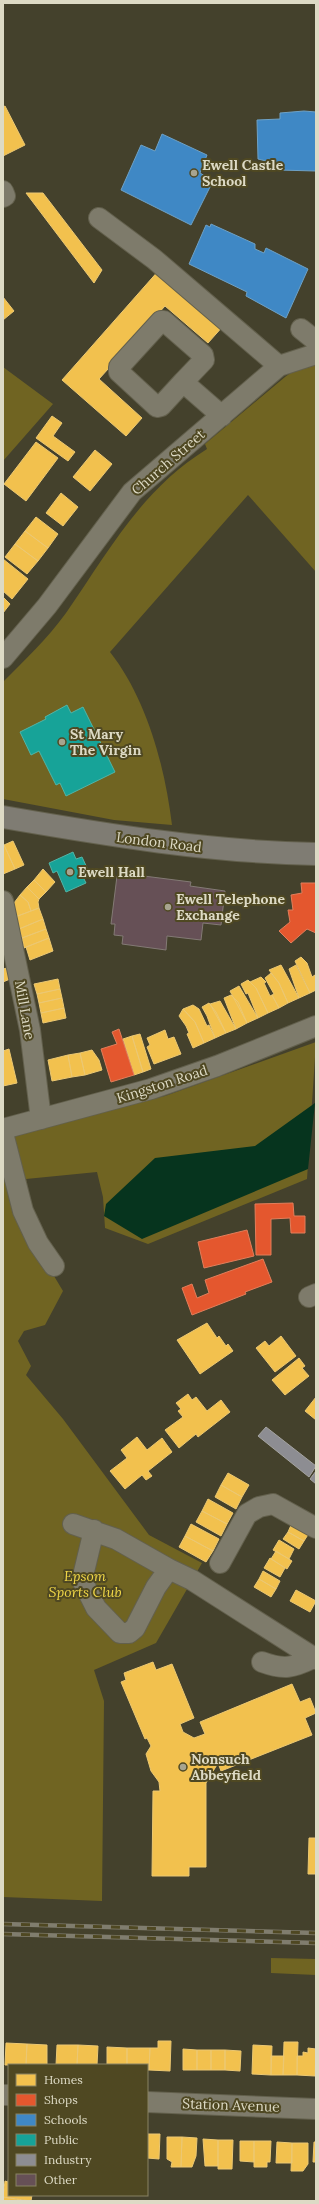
<svg xmlns="http://www.w3.org/2000/svg" width="319" height="2204" viewBox="0 0 319 2204" font-family="Lora,serif">
<style>
.green{fill:#706422}
.water{fill:#06341e}
.homes{fill:#f2c14e;stroke:#ecc872}
.shops{fill:#e4572e;stroke:#e27e5b}
.schools{fill:#3f88c5;stroke:#6ea1c5}
.public{fill:#17a398;stroke:#52b4a6}
.industry{fill:#8d8d92;stroke:#a5a4a1}
.building{fill:#665056;stroke:#837a75}
.lines{fill:none;stroke-linecap:round;stroke-linejoin:round}
.minor-casing{stroke:#63604d;stroke-width:22}
.major-casing{stroke:#63604d;stroke-width:24}
.minor{stroke:#7e7b6b;stroke-width:20}
.major{stroke:#7f7c73;stroke-width:22}
.rail-casing{stroke:#807d6e;stroke-width:4.5}
.rail{stroke:#4f4822;stroke-width:3;stroke-dasharray:9;stroke-linecap:butt}
.poi-dot{fill:#a7a48f;stroke:#4f4822;stroke-width:1.5}
.labels{text-anchor:middle;dominant-baseline:central;stroke-width:4;stroke-linejoin:round;paint-order:stroke}
.poi-label{font-size:14px;font-weight:bold;fill:#dddac5;stroke:#4f4822;text-anchor:start}
.street-label{font-size:14px;fill:#dddac5;stroke:#4f4822}
.park-label{font-size:14px;font-style:italic;fill:#efd647;stroke:#4f4822}
</style>
<rect width="100%" height="100%" fill="#44412c"/>
<path class="green" d="M 316,364 L 316,572 L 248,495 L 110,652 C 147,699 165,767 172,825 L 114,820 L 3,799 L 3,682 C 25,660 47,639 66,613 C 109,551 141,490 207,449 L 205,444 L 285,377 L 296,369 Z
M 3,367 L 53,404 L 3,461 Z
M 316,1042 L 307,1179 L 148,1244 L 105,1228 L 103,1197 L 97,1172 L 26,1179 L 39,1251 L 63,1291 L 45,1325 L 24,1331 L 18,1341 L 31,1366 L 26,1375 L 63,1419 L 149,1535 L 202,1563 L 156,1643 L 94,1670 L 104,1701 L 102,1901 L 3,1897 L 3,1136 L 165,1096 Z
M 271,1958 L 316,1959 L 316,1975 L 271,1973 Z"/>
<path class="water" d="M 315,1103 L 308,1169 L 142,1239 L 104,1216 L 106,1204 L 155,1158 L 255,1146 Z"/>
<path class="homes" d="M 5,106 L 25,145 L 3,156 L 3,107 Z
M 26,193 L 43,193 L 102,270 L 94,283 Z
M 160,269 L 224,325 L 208,343 L 165,306 L 99,379 L 142,418 L 126,436 L 62,380 Z
M 3,297 L 14,311 L 3,320 Z
M 52,416 L 62,423 L 53,436 L 75,452 L 68,461 L 36,438 Z
M 36,442 L 58,458 L 26,501 L 4,484 Z
M 95,450 L 112,464 L 90,491 L 73,477 Z
M 61,493 L 78,507 L 63,526 L 46,513 Z
M 36,517 L 58,534 L 48,548 L 25,531 Z
M 25,531 L 48,548 L 38,561 L 15,544 Z
M 15,544 L 38,561 L 27,574 L 5,557 Z
M 3,559 L 28,579 L 12,599 L 3,591 Z
M 3,597 L 10,604 L 3,613 Z
M 13,841 L 24,865 L 15,869 L 4,845 Z
M 4,845 L 15,869 L 3,874 L 3,846 Z
M 43,869 L 55,882 L 46,892 L 34,880 Z
M 34,880 L 46,892 L 39,899 L 27,887 Z
M 27,887 L 39,899 L 38,902 L 39,908 L 31,911 L 28,902 L 20,895 Z
M 20,895 L 28,902 L 31,911 L 15,917 L 14,903 Z
M 39,908 L 43,919 L 19,929 L 15,917 Z
M 43,919 L 46,929 L 22,938 L 19,929 Z
M 46,929 L 49,938 L 24,948 L 22,938 Z
M 49,938 L 53,951 L 30,960 L 26,947 Z
M 301,957 L 307,963 L 312,977 L 315,975 L 316,977 L 316,990 L 310,993 L 295,961 Z
M 281,965 L 299,998 L 288,1003 L 279,983 L 269,970 Z
M 296,965 L 310,993 L 299,998 L 289,969 Z
M 7,968 L 10,979 L 3,982 L 3,969 Z
M 271,973 L 279,983 L 288,1003 L 279,1008 L 272,995 L 274,994 L 265,978 Z
M 261,977 L 266,982 L 264,983 L 270,996 L 272,995 L 279,1008 L 268,1013 L 256,988 L 250,982 Z
M 58,979 L 60,989 L 37,994 L 34,984 Z
M 248,980 L 256,988 L 268,1013 L 258,1018 L 248,993 L 246,994 L 241,984 Z
M 239,986 L 258,1018 L 247,1023 L 230,991 Z
M 60,989 L 62,998 L 39,1003 L 37,994 Z
M 231,995 L 238,1002 L 247,1023 L 236,1029 L 224,998 Z
M 62,998 L 64,1008 L 41,1013 L 39,1003 Z
M 220,1001 L 236,1029 L 226,1033 L 210,1004 Z
M 209,1003 L 216,1012 L 226,1033 L 215,1038 L 207,1016 L 202,1007 Z
M 193,1005 L 199,1009 L 207,1026 L 209,1025 L 215,1038 L 204,1043 L 195,1022 L 183,1009 Z
M 64,1008 L 66,1018 L 43,1023 L 41,1013 Z
M 183,1009 L 195,1022 L 204,1043 L 193,1048 L 187,1034 L 189,1033 L 186,1026 L 179,1016 Z
M 165,1030 L 168,1039 L 174,1037 L 181,1054 L 154,1064 L 147,1047 L 150,1045 L 147,1038 Z
M 140,1034 L 151,1069 L 143,1072 L 132,1036 Z
M 132,1036 L 143,1072 L 134,1075 L 123,1039 Z
M 9,1049 L 17,1083 L 3,1086 L 3,1051 Z
M 92,1050 L 99,1060 L 102,1070 L 85,1075 L 80,1053 Z
M 80,1053 L 85,1075 L 72,1077 L 68,1055 Z
M 68,1055 L 72,1077 L 52,1081 L 48,1060 Z
M 207,1323 L 217,1338 L 219,1336 L 226,1346 L 228,1344 L 233,1351 L 200,1374 L 177,1340 Z
M 281,1336 L 296,1356 L 275,1372 L 256,1348 L 265,1341 L 269,1346 Z
M 299,1358 L 305,1366 L 302,1368 L 309,1376 L 285,1395 L 272,1380 Z
M 188,1394 L 192,1400 L 196,1397 L 207,1411 L 221,1400 L 230,1412 L 198,1437 L 196,1434 L 179,1448 L 165,1430 L 183,1417 L 178,1411 L 181,1409 L 176,1403 Z
M 316,1397 L 316,1420 L 305,1411 Z
M 137,1437 L 147,1450 L 162,1438 L 172,1452 L 148,1471 L 152,1476 L 146,1480 L 142,1475 L 125,1489 L 110,1471 L 127,1458 L 121,1450 Z
M 228,1473 L 249,1485 L 242,1497 L 221,1485 Z
M 221,1485 L 242,1497 L 236,1509 L 215,1497 Z
M 208,1499 L 233,1513 L 227,1524 L 202,1511 Z
M 202,1511 L 227,1524 L 221,1536 L 196,1522 Z
M 292,1523 L 309,1533 L 304,1541 L 288,1532 Z
M 191,1524 L 219,1539 L 213,1551 L 185,1536 Z
M 288,1532 L 304,1541 L 299,1549 L 283,1539 Z
M 185,1536 L 213,1551 L 206,1562 L 179,1547 Z
M 279,1540 L 294,1549 L 289,1559 L 273,1550 Z
M 276,1551 L 292,1561 L 287,1569 L 271,1559 Z
M 270,1558 L 285,1568 L 280,1577 L 264,1568 Z
M 263,1571 L 280,1581 L 276,1589 L 259,1579 Z
M 259,1579 L 276,1589 L 271,1597 L 254,1587 Z
M 296,1590 L 316,1601 L 310,1612 L 290,1601 Z
M 153,1662 L 156,1670 L 172,1664 L 194,1718 L 180,1724 L 183,1732 L 194,1738 L 205,1734 L 200,1722 L 292,1684 L 300,1702 L 310,1698 L 316,1713 L 305,1718 L 312,1735 L 221,1771 L 218,1763 L 206,1783 L 206,1867 L 189,1867 L 189,1876 L 152,1876 L 153,1791 L 160,1791 L 159,1782 L 151,1771 L 146,1754 L 151,1746 L 147,1738 L 145,1739 L 121,1682 L 126,1680 L 124,1673 Z
M 309,1838 L 316,1838 L 316,1874 L 308,1874 Z
M 158,2041 L 171,2041 L 170,2071 L 149,2070 L 150,2048 L 158,2048 Z
M 284,2042 L 298,2042 L 297,2075 L 283,2075 Z
M 6,2043 L 27,2044 L 26,2065 L 5,2065 Z
M 27,2044 L 47,2045 L 47,2065 L 26,2065 Z
M 57,2045 L 78,2045 L 77,2065 L 56,2065 Z
M 78,2045 L 98,2046 L 97,2065 L 77,2065 Z
M 253,2045 L 272,2046 L 271,2075 L 252,2074 Z
M 107,2047 L 127,2048 L 127,2065 L 107,2065 Z
M 127,2048 L 150,2048 L 149,2070 L 147,2070 L 147,2065 L 127,2065 Z
M 308,2048 L 316,2049 L 315,2076 L 297,2075 L 297,2056 L 303,2056 L 303,2052 L 308,2053 Z
M 183,2049 L 197,2050 L 197,2070 L 183,2070 Z
M 197,2050 L 211,2050 L 211,2070 L 197,2070 Z
M 211,2050 L 225,2050 L 225,2070 L 211,2070 Z
M 225,2050 L 241,2051 L 240,2071 L 225,2070 Z
M 271,2056 L 284,2056 L 283,2075 L 271,2075 Z
M 147,2134 L 160,2134 L 159,2159 L 147,2158 Z
M 167,2137 L 182,2137 L 181,2167 L 171,2167 L 172,2162 L 167,2159 Z
M 182,2137 L 197,2138 L 196,2156 L 192,2167 L 181,2167 Z
M 203,2139 L 218,2140 L 218,2166 L 205,2166 Z
M 218,2140 L 233,2140 L 232,2169 L 218,2169 Z
M 240,2141 L 254,2141 L 254,2162 L 240,2161 Z
M 254,2141 L 271,2141 L 270,2162 L 267,2162 L 267,2167 L 254,2167 Z
M 277,2142 L 292,2143 L 292,2163 L 276,2163 Z
M 314,2142 L 316,2142 L 316,2162 L 313,2162 Z
M 292,2143 L 308,2143 L 308,2164 L 303,2171 L 291,2171 Z
M 9,2176 L 9,2195 L 32,2195 L 31,2201 L 3,2197 L 5,2181 L 8,2182 Z
M 3,2197 L 27,2201 L 3,2201 Z"/>
<path class="shops" d="M 301,883 L 316,883 L 316,933 L 307,929 L 291,943 L 279,931 L 290,922 L 288,910 L 293,910 L 291,895 L 302,893 Z
M 119,1029 L 134,1075 L 111,1082 L 101,1049 L 117,1044 L 112,1032 Z
M 293,1203 L 294,1216 L 305,1216 L 305,1233 L 291,1233 L 290,1218 L 271,1219 L 271,1255 L 256,1255 L 255,1204 Z
M 247,1230 L 254,1256 L 204,1268 L 198,1242 Z
M 263,1259 L 272,1282 L 245,1292 L 246,1294 L 192,1315 L 182,1288 L 192,1284 L 197,1298 L 209,1293 L 205,1280 Z"/>
<path class="schools" d="M 304,111 L 316,112 L 316,171 L 278,170 L 278,164 L 258,159 L 257,120 L 280,119 L 280,113 Z
M 162,134 L 207,155 L 200,173 L 213,181 L 191,225 L 121,190 L 141,145 L 155,151 Z
M 211,224 L 255,244 L 255,249 L 264,253 L 266,248 L 308,269 L 286,318 L 246,296 L 247,292 L 189,264 L 206,225 L 210,227 Z"/>
<path class="public" d="M 67,705 L 71,713 L 83,707 L 115,772 L 66,796 L 60,783 L 56,785 L 39,751 L 31,755 L 20,732 L 46,719 L 45,717 Z
M 73,852 L 76,859 L 82,857 L 88,870 L 81,873 L 86,883 L 66,892 L 57,871 L 53,873 L 49,863 Z"/>
<path class="industry" d="M 266,1427 L 316,1466 L 309,1477 L 258,1436 Z
M 316,1471 L 316,1484 L 310,1479 Z"/>
<path class="building" d="M 128,874 L 191,882 L 190,886 L 225,891 L 221,925 L 203,923 L 201,940 L 167,936 L 166,950 L 122,944 L 123,936 L 114,935 L 115,924 L 111,924 L 117,876 L 127,877 Z"/>
<g class="lines">
<defs>
<path id="minor" d="M 3,191 L 5,196 L 3,197
M 99,218 L 154,259 L 279,366
M 301,329 L 316,341
M 183,382 L 161,406 L 157,407 L 119,372 L 119,367 L 161,321 L 164,321 L 203,355 L 204,360 L 183,382 L 222,416
M 3,658 L 47,606 L 132,492 L 279,366 L 316,354
M 3,901 L 30,1030 L 41,1119
M 3,1129 L 151,1089 L 217,1066 L 316,1026
M 3,1133 L 23,1211 L 38,1243 L 54,1266
M 309,1297 L 316,1294
M 73,1524 L 116,1539 L 169,1569
M 94,1530 L 82,1580 L 96,1608 L 120,1633 L 129,1633 L 135,1628 L 156,1587 L 169,1569 L 192,1580 L 316,1659
M 220,1563 L 247,1514 L 259,1507 L 273,1504 L 316,1528
M 262,1662 C 284,1670 293,1668 313,1658
M 3,2095 L 9,2095
M 147,2102 L 316,2109"/>
<path id="major" d="M 3,817 C 107,835 210,852 316,854"/>
</defs>
<use href="#minor" class="minor-casing"/>
<use href="#major" class="major-casing"/>
<use href="#minor" class="minor"/>
<use href="#major" class="major"/>
<defs>
<path id="rail" d="M 3,1924 L 316,1933
M 3,1934 L 316,1943"/>
</defs>
<use href="#rail" class="rail-casing"/>
<use href="#rail" class="rail"/>
</g>
<g class="poi-dot">
<circle cx="194" cy="173" r="4"/>
<circle cx="62" cy="742" r="4"/>
<circle cx="70" cy="872" r="4"/>
<circle cx="168" cy="907" r="4"/>
<circle cx="183" cy="1767" r="4"/>
</g>
<g class="labels">
<g class="poi-label">
<text x="202" y="165">Ewell Castle<tspan x="202" dy="16">School</tspan></text>
<text x="70" y="734">St Mary<tspan x="70" dy="16">The Virgin</tspan></text>
<text x="78" y="872">Ewell Hall</text>
<text x="176" y="899">Ewell Telephone<tspan x="176" dy="16">Exchange</tspan></text>
<text x="191" y="1759">Nonsuch<tspan x="191" dy="16">Abbeyfield</tspan></text>
</g>
<g class="street-label">
<text transform="translate(168 462) rotate(-41)">Church Street</text>
<text transform="translate(159 842) rotate(7)">London Road</text>
<text transform="translate(25 1010) rotate(80)">Mill Lane</text>
<text transform="translate(162 1084) rotate(-18)">Kingston Road</text>
<text transform="translate(231 2105) rotate(2)">Station Avenue</text>
</g>
<g class="park-label">
<text x="85" y="1576">Epsom<tspan x="85" dy="16">Sports Club</tspan></text>
</g>
</g>
<rect width="319" height="2204" fill="none" stroke="#dddac5" stroke-width="8"/>
<rect x="8" y="2064" width="140" height="132" fill="#4f4822" stroke="#888263"/>
<rect x="16" y="2074" width="20" height="12" fill="#f2c14e" stroke="#888263"/>
<text x="44" y="2084" font-size="12" fill="#dddac5">Homes</text>
<rect x="16" y="2094" width="20" height="12" fill="#e4572e" stroke="#888263"/>
<text x="44" y="2104" font-size="12" fill="#dddac5">Shops</text>
<rect x="16" y="2114" width="20" height="12" fill="#3f88c5" stroke="#888263"/>
<text x="44" y="2124" font-size="12" fill="#dddac5">Schools</text>
<rect x="16" y="2134" width="20" height="12" fill="#17a398" stroke="#888263"/>
<text x="44" y="2144" font-size="12" fill="#dddac5">Public</text>
<rect x="16" y="2154" width="20" height="12" fill="#8d8d92" stroke="#888263"/>
<text x="44" y="2164" font-size="12" fill="#dddac5">Industry</text>
<rect x="16" y="2174" width="20" height="12" fill="#665056" stroke="#888263"/>
<text x="44" y="2184" font-size="12" fill="#dddac5">Other</text>
</svg>
